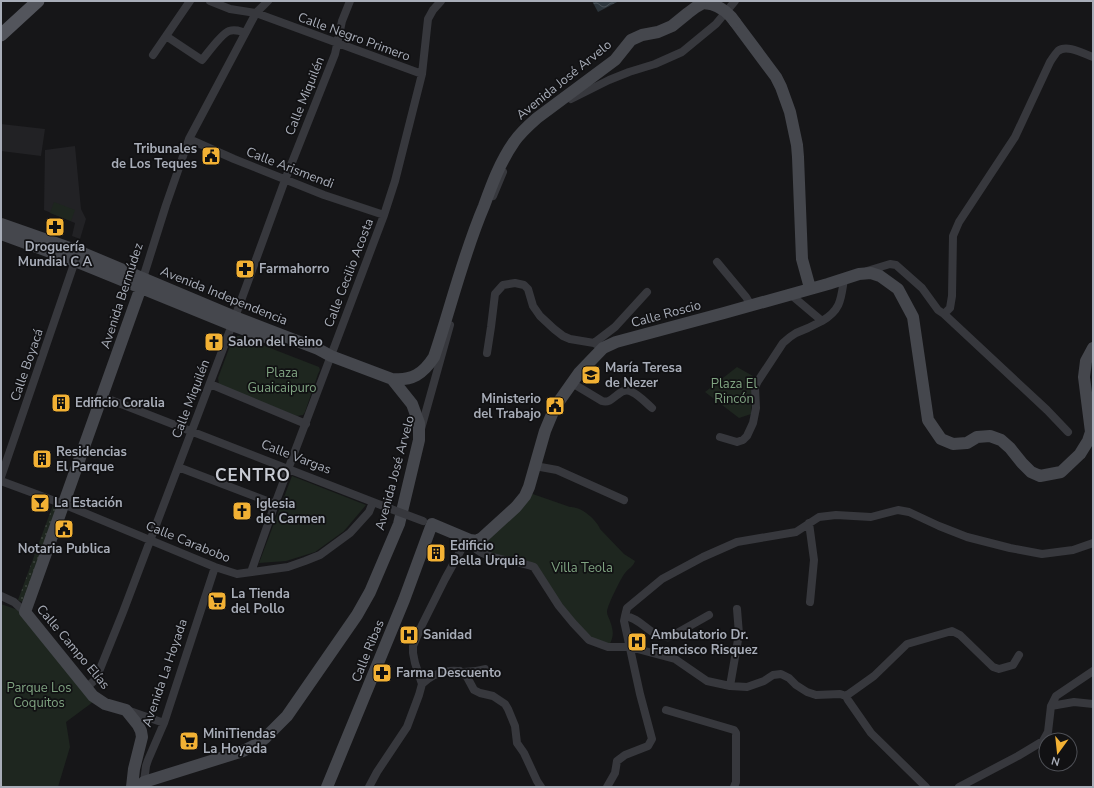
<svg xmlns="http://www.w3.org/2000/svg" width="1094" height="788" viewBox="0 0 1094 788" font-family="'Nunito Sans',sans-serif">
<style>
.built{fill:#222225}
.grass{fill:url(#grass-dots)}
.park{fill:#1e261f}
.water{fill:url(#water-waves)}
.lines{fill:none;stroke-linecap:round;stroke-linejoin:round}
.street{stroke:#37383d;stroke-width:8}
.secondary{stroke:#45474d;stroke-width:12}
.primary{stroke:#53555c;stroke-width:13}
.street-bridge{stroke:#37383d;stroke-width:8}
.secondary-bridge{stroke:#45474d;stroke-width:12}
.labels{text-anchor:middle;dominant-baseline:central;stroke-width:3.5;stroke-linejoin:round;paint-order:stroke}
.street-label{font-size:13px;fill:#a8adb8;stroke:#111113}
.poi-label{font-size:13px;font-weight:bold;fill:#a8adb8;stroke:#111113;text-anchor:start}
.park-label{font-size:13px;fill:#7fa381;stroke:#111113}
.district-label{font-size:17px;font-weight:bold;letter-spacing:1px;fill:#c9ccd4;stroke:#111113}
</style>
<defs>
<pattern id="grass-dots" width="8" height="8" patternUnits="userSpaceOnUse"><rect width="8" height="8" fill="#1e261f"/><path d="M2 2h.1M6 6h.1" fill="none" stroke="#3c433d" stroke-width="1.8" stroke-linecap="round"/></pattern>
<pattern id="water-waves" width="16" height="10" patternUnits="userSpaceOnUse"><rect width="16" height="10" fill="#2c353c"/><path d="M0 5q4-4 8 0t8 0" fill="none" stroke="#485056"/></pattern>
</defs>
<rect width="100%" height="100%" fill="#161618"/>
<path class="built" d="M 1,124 L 45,129 L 41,156 L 1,151 Z
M 75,146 L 81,209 L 86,219 L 80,239 L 72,236 L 75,223 L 44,210 L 45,150 Z"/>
<path class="grass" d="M 53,505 L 59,508 L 25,603 L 18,600 Z"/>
<path class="park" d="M 54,202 L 75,210 L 71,221 L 50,213 Z
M 235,336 L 239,336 L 319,367 L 320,370 L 318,374 L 305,412 L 303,415 L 297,416 L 219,385 L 218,378 L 233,338 Z
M 737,367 L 753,376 L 751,414 L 739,418 L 705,392 Z
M 292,476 L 366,505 L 344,531 L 315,552 L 286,561 L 259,563 Z
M 527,492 L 570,507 C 572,507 574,507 576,508 C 584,509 598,522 600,529 L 624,554 L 635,561 C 633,567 629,568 625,573 C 621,578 607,606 607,612 C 607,615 609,618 610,621 C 614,632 614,637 608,647 L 589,640 L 534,567 L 475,549 Z
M 1,604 L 18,610 L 93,702 L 66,722 L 70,747 L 58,787 L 1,787 Z"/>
<path class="water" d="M 592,1 L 619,1 L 598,12 Z"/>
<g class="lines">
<path class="street" d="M 210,1 L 230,9 L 256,13 L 422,74
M 166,36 L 202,60 C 208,53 221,34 229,31 C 235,29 240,31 245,33
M 153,55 L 190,1
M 571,99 L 609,80 L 629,72 L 655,64 L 682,52 L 716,24 L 735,1
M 189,139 L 234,159 L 324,195 L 384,215
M 493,196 L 503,172
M 717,262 L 746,297 L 751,305
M 867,271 L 890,264 L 896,265 L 922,288 L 938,310 L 944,314 L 950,308 L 952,296 L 953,236 L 959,222 L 1015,137 L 1050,62 C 1052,59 1055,54 1058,51 C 1067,44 1084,54 1093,57
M 143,278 L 166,205 L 189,139 L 256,13 L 268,1
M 944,314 L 1047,410 L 1068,432
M 822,321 C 841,310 841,299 844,279
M 594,343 L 615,327 L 647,292
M 487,353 L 491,327 L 495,294 L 503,285 L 515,283 L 524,285 L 528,289 L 533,306 L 540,316 L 554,329 L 563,336 L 570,339 L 594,343 L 603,348
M 572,383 L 602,401 C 614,405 619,385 632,392 C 639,395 646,403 652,408
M 210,384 L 306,424
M 103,397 L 391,509
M 421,429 L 450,325
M 720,437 L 737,442 L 743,440 L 747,436 L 753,423 L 756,408 L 755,387 L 758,381 L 783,343 L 790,337 L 796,333 L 808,328 L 822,321 L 790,294
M 535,466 L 557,470 L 624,500
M 178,467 L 275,504
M 1,477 L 75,261
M 1,481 L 63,504 L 215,567 L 237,574 L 288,567 L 305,561 L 320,555 L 350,533 L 369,512 L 373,502
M 809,523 L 814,560 L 810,602
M 470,540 C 471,543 473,546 475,548 C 485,559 519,561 534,567 L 559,606 L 573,623 L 589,640 L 608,647 L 630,647 L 675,659 L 707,681 L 730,686 L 747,687 L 764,681 L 773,675 L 781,674 L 789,678 L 796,685 L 807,692 L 816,695 L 840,694 L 846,696 L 848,700 L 871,733 L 926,787
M 251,572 L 275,504 L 384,215 L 395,181 L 422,74 L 428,19 L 433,10 L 441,1
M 1,596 L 14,602 L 25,612
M 625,616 C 642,618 651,639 670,637 L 709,615
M 460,671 L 467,677 L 474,690 L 480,693 L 493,696 L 505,704 L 508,709 L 515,726 L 517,743 L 524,753 L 537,781 L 541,787
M 422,684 C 430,676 439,672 450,671 C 455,670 459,671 463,672 C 471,672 478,671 485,669
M 730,686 L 739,634 L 737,609
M 86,688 L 96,679 L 123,612 L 235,317 L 285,180 L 335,54 L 342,21 L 350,1
M 846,696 L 874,676 L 907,644 L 952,631 L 960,635 L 993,667 L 999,669 L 1013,665 L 1019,655
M 1051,706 L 1056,696 L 1093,671
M 127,710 L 164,723
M 666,710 L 734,730 L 736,733 L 736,782 L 734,787
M 144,782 L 146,766 L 148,760 L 164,723 L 215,567
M 369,787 L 377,772 L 407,727 L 419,695 L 422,684 L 415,663 L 413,653 L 413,646 L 422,625 L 445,579 L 467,539
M 607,787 L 615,773 L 617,761 L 625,755 L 648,746 L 652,739 L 640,694 L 624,621 L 625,616 L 627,608 L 662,579 L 703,557 L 737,542 L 796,532 L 819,517 L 836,515 L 871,517 L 898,510 L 909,512 L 939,526 L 967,537 L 1010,548 L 1042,554 L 1073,550 L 1093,543
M 959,787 L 1018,756 L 1043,741 L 1048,732 L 1051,706 L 1074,702 L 1093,704"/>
<path class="secondary" d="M 735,22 L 776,77 L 781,87 L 790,112 L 797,145 L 798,157 L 802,259 L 810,288
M 1,224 L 78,251 L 235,317 L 318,349 L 331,356 L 392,379 L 412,404 L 419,423 L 419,440 L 399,524 L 370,592 L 357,615 L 287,716 L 265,738 L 255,745 L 243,751 L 144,782 L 143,787
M 1,234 L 75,261 L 232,325 L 274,340
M 392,379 C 412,381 423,374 434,357 C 451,307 463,255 484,206 C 492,184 500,162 514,142 C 520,133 529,125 537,118 L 615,60 L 631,40 L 642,35 L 658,32 L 672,26 L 688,13 L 696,7 L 703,3 L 711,4
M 132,787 L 134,769 L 142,737 L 141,731 L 138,725 L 126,710 L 105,704 L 93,696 L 25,612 L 141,287 L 143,278
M 327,787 L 404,600 L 432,524 L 470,540 L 477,541 L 482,538 L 516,507 L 525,496 L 529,487 L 545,431 L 555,407 L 579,373 L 603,348 L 616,342 L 724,313 L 828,284 L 859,274 L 871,273 L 880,276 L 898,289 L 913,317 L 928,420 L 941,439 L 953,444 L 967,443 L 977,437 L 990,436 L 1001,440 L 1010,448 L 1022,463 L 1031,472 L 1040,476 L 1061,472 L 1080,454 L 1088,441 L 1091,432 L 1084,377 L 1086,361 L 1093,348"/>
<path class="primary" d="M 1,35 L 38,1"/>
<path class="street-bridge" d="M 391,509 L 423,521"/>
<path class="secondary-bridge" d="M 711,4 C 721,7 729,13 735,22"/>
</g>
<defs>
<symbol id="civic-square" viewBox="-11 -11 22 22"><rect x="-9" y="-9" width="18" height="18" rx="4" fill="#f2b134" stroke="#111113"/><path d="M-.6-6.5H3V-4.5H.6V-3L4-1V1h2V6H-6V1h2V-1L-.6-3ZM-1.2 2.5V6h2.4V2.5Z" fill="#111"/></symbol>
<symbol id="pharmacy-square" viewBox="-11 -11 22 22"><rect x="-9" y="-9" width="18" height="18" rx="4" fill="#f2b134" stroke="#111113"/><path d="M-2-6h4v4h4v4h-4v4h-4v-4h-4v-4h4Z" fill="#111"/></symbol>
<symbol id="church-square" viewBox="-11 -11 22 22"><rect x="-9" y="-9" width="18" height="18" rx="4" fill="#f2b134" stroke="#111113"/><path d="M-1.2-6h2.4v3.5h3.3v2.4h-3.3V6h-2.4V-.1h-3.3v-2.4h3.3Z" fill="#111"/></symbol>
<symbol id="university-square" viewBox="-11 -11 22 22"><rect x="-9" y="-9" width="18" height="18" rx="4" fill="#f2b134" stroke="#111113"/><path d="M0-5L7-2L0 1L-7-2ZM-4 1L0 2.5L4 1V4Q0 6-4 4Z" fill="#111"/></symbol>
<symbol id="building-square" viewBox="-11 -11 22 22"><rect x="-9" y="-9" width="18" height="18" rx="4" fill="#f2b134" stroke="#111113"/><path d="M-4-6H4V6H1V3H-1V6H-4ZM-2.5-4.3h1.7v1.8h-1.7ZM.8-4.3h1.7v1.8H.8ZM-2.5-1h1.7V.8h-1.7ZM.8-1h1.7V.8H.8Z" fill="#111"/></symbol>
<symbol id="bar-square" viewBox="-11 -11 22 22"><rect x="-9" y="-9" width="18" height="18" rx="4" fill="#f2b134" stroke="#111113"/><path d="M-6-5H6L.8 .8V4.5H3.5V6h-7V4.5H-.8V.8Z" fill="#111"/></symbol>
<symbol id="supermarket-square" viewBox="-11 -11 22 22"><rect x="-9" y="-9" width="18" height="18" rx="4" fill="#f2b134" stroke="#111113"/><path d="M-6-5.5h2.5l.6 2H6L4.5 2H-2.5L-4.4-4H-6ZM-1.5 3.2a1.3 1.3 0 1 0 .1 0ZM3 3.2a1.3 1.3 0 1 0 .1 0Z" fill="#111"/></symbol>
<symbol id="hospital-square" viewBox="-11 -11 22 22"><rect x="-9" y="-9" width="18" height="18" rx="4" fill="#f2b134" stroke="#111113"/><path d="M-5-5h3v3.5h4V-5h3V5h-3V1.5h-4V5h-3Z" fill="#111"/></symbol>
</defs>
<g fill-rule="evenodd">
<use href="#civic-square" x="200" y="145" width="22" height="22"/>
<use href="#pharmacy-square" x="44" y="216" width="22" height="22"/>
<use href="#pharmacy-square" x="234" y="258" width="22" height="22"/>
<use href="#church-square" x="203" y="331" width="22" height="22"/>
<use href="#university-square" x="580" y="364" width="22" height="22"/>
<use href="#building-square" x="50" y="392" width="22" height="22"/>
<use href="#civic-square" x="544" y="395" width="22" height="22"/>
<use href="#building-square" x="31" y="448" width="22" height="22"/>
<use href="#bar-square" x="29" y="492" width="22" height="22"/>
<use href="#church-square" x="231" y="500" width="22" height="22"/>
<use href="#civic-square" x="53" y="518" width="22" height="22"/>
<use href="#building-square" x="425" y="542" width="22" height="22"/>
<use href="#supermarket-square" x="206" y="590" width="22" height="22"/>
<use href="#hospital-square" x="398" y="624" width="22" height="22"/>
<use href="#hospital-square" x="626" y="631" width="22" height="22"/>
<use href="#pharmacy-square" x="371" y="662" width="22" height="22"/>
<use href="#supermarket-square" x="178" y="730" width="22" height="22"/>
</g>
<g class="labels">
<g class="street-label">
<text transform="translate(354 37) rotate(20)">Calle Negro Primero</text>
<text transform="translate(564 80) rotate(-39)">Avenida José Arvelo</text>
<text transform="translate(305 96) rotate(-68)">Calle Miquilén</text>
<text transform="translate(290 168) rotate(21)">Calle Arismendi</text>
<text transform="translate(349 273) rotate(-69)">Calle Cecilio Acosta</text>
<text transform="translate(122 296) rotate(-72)">Avenida Bermúdez</text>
<text transform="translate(224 296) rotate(22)">Avenida Independencia</text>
<text transform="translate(666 314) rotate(-15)">Calle Roscio</text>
<text transform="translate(27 365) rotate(-71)">Calle Boyacá</text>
<text transform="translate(191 399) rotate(-69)">Calle Miquilén</text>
<text transform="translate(296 457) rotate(21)">Calle Vargas</text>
<text transform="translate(395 473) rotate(-75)">Avenida José Arvelo</text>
<text transform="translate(188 542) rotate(22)">Calle Carabobo</text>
<text transform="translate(73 647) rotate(50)">Calle Campo Elías</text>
<text transform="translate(368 651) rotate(-68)">Calle Ribas</text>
<text transform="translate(165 673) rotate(-71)">Avenida La Hoyada</text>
</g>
<g class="poi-label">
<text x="197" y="149" text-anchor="end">Tribunales<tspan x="197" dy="15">de Los Teques</tspan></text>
<text x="55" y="247" text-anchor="middle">Droguería<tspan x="55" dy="15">Mundial C A</tspan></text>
<text x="259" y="269">Farmahorro</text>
<text x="228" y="342">Salon del Reino</text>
<text x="605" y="368">María Teresa<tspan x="605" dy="15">de Nezer</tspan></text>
<text x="541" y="399" text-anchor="end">Ministerio<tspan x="541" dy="15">del Trabajo</tspan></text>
<text x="75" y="403">Edificio Coralia</text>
<text x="56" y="452">Residencias<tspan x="56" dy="15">El Parque</tspan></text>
<text x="54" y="503">La Estación</text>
<text x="256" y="504">Iglesia<tspan x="256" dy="15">del Carmen</tspan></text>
<text x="450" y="546">Edificio<tspan x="450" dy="15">Bella Urquia</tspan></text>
<text x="64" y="549" text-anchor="middle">Notaria Publica</text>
<text x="231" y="594">La Tienda<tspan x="231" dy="15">del Pollo</tspan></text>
<text x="423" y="635">Sanidad</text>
<text x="651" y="635">Ambulatorio Dr.<tspan x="651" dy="15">Francisco Risquez</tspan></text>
<text x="396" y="673">Farma Descuento</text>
<text x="203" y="734">MiniTiendas<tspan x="203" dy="15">La Hoyada</tspan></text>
</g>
<g class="park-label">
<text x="282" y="373">Plaza<tspan x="282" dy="15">Guaicaipuro</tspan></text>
<text x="734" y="384">Plaza El<tspan x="734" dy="15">Rincón</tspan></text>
<text x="582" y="568">Villa Teola</text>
<text x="39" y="688">Parque Los<tspan x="39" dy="15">Coquitos</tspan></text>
</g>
<g class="district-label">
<text x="253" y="475">CENTRO</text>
</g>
</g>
<rect width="1094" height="788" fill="none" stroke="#a8adb8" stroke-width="4"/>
<g transform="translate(1058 752) rotate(195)"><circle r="19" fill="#111113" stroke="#4d4f55"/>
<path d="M0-3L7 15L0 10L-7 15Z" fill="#f2b134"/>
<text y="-6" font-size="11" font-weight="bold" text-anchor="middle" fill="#a8adb8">N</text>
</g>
</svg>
